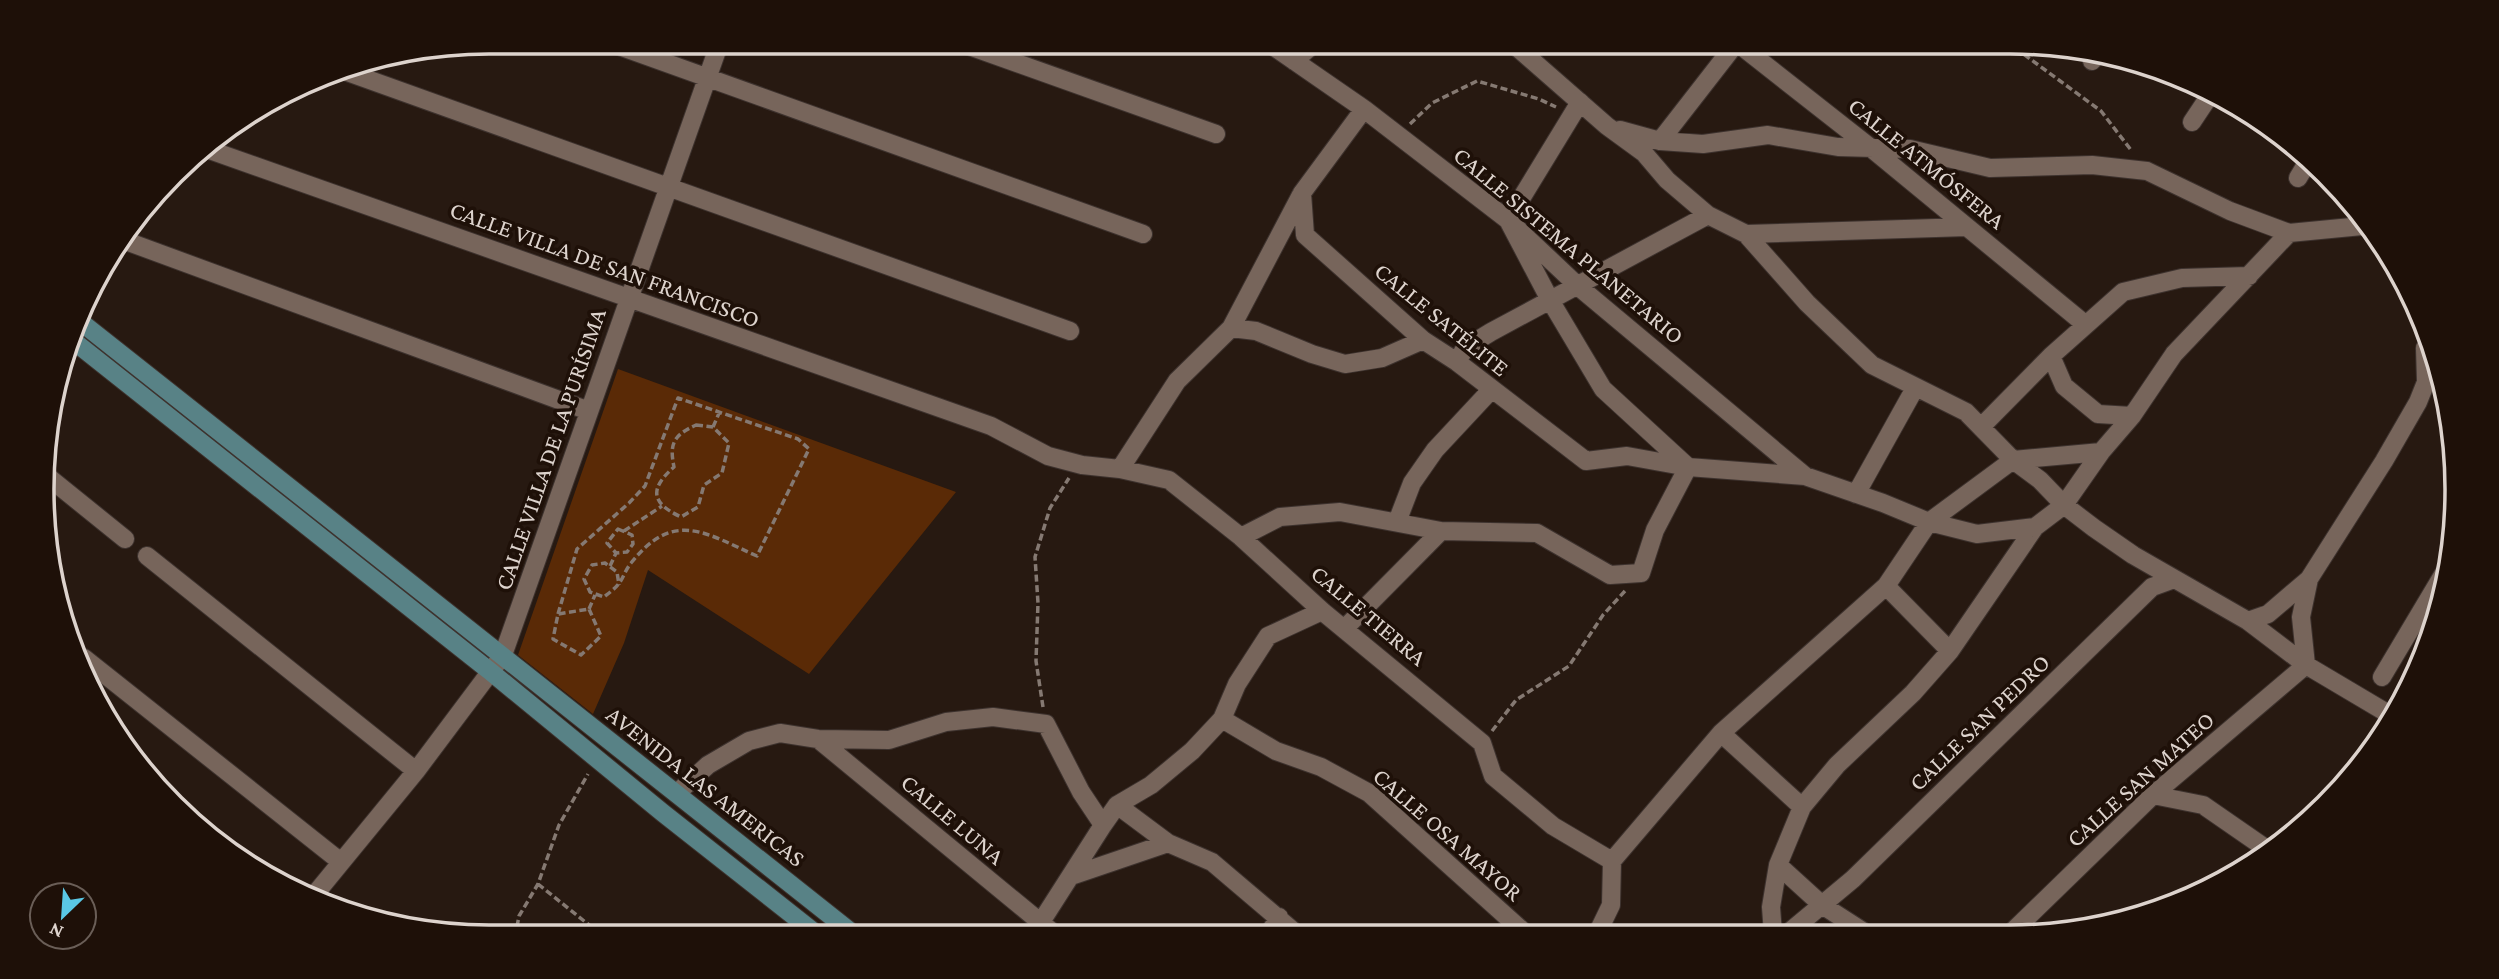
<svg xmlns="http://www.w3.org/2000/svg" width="2499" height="979" viewBox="0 0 2499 979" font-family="'Crimson Pro',serif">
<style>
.green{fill:#5a2a06}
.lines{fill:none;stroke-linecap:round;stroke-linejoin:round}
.street-casing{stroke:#3d322e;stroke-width:20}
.secondary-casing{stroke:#3d322e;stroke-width:20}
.path{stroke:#857972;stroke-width:3.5;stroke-dasharray:7 3.5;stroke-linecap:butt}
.street{stroke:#77655b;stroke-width:18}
.secondary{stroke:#588286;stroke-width:18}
.labels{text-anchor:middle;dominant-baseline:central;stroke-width:7;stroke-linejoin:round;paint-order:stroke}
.street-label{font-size:24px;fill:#ddd3cd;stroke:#1e1008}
.rim{fill:none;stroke:#ddd3cd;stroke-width:3.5}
</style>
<rect width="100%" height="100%" fill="#271911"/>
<path class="green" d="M 618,369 L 956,492 L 809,674 L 648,570 L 624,643 L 593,714 L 518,655 Z"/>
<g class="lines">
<defs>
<path id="street" d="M 608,42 L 1143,234
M 958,42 L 1216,134
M 1267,42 L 1364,109 L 1508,220 L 1579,287 L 1805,476
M 1511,42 L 1607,126 L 1644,153 L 1667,180 L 1708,215 L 1746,234 L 1807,303 L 1872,365 L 1966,412 L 2013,460 L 2040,480 L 2064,505 L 2094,528 L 2133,555 L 2248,621 L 2306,665 L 2392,716
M 1736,42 L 1871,148 L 2086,325
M 1294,61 L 1308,49 L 1309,42
M 2092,61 L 2097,54
M 339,69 L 1070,331
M 1580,102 L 1508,220 L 1550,300 L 1603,389 L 1688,467 L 1805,476 L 1883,503 L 1929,522 L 1977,534 L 2035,527
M 2192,122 L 2208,98
M 1620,130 L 1660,141 L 1703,144 L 1768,135 L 1838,147 L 1910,149 L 1990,168 L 2092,165 L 2147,171 L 2230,211 L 2289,233 L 2362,226
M 1660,141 L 1737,42
M 204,148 L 991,426 L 1048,456 L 1082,465 L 1120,469 L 1169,480 L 1241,537 L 1322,611 L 1482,743 L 1493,776 L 1553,826 L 1612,861 L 1611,905 L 1597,934
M 2298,178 L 2307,163
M 1746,234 L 1967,227
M 123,240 L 589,411
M 1231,328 L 1256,331 L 1312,354 L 1345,364 L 1382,358 L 1423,340
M 2051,356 L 2064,386 L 2098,414 L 2132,416
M 1457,362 L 1465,348 L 1491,332 L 1708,215
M 1981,427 L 2051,356 L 2123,292 L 2182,278 L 2249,276
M 1120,469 L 1177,381 L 1231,328 L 1302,193 L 1364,109
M 47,476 L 125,539
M 1856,494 L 1915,388
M 1397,522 L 1412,483 L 1435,450 L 1491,390
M 1241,537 L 1280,517 L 1340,512 L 1441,531 L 1537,533 L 1610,575 L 1641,573 L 1655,530 L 1688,467 L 1627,456 L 1586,461 L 1457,362 L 1423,340 L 1305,235 L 1302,193
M 147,556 L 416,771
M 1886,586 L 1950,651
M 2248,621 L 2268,614 L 2309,579
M 1345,628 L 1441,531
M 84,658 L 341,862
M 2306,665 L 2301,617 L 2309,579 L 2384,461 L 2418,402 L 2426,382 L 2425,348
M 2382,677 L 2444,573
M 1222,719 L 1276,751 L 1321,767 L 1369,793 L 1526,934
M 1721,733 L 1802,807
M 818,739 L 1057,936
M 677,793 L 708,765 L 749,741 L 780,733 L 818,739 L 889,740 L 946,722 L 993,717 L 1046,724 L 1081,792 L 1103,825 L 1032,936
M 2153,795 L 2203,805 L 2268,850
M 1117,805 L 1168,843 L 1212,862 L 1298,935
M 1103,825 L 1117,805 L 1151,785 L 1192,751 L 1222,719 L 1237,684 L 1268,636 L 1322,611
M 1612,861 L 1721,733 L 1886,586 L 1929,522 L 2013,460 L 2101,452
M 1778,865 L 1822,905 L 1867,934
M 1071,876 L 1168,843
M 316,893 L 416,771 L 503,655 L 720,42
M 2011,933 L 2153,795 L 2306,665
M 1773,934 L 1771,907 L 1778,865 L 1802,807 L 1837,765 L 1913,693 L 1950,651 L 2035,527 L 2064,505 L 2101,452 L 2132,416 L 2174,354 L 2289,233
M 1787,934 L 1853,879 L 2152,587 L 2174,579
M 1268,935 L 1279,917"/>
<path id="secondary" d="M 82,323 L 856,936
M 76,343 L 491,672 L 663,813 L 819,936"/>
</defs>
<use href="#street" class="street-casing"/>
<use href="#secondary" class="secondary-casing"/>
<path class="path" d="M 2007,42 L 2101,111 L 2131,150
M 1410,124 L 1432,103 L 1477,81 L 1539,99 L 1556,107
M 696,425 L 713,427 L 729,443 L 722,473 L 704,485 L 698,507 L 681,517 C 651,503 649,489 674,467 C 669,443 674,435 696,425 Z
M 713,427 L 720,411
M 618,529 L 632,535 L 633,544 L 627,552 L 616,553 L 607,543 Z
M 624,531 L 662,506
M 610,566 L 616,553
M 589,609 L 601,636 L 581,655 L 553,639 L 558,614 Z
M 589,609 L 595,595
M 558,614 L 577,549 L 629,503 L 645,486 L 678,398 L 798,439 L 809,449 L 757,556 C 705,533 674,509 631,563 C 626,569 624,576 620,582 C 616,588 609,593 604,597 L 590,592 L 584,579 L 592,565 L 605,563 L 617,572 L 619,585
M 1043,707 L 1036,661 L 1038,603 L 1035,557 L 1050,508 L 1069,478
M 1492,731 L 1516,700 L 1569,666 L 1603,615 L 1625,591
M 538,884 L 604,937
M 515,937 L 519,916 L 538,884 L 559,825 L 588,774"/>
<use href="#street" class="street"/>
<use href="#secondary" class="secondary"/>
</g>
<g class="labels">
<g class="street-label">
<text transform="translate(1927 163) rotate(39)">CALLE ATMÓSFERA</text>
<text transform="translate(1569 245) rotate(40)">CALLE SISTEMA PLANETARIO</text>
<text transform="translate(605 264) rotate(20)">CALLE VILLA DE SAN FRANCISCO</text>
<text transform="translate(1442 319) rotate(39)">CALLE SATÉLITE</text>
<text transform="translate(550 449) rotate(-71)">CALLE VILLA DE LA PURÍSIMA</text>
<text transform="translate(1369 615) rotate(40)">CALLE TIERRA</text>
<text transform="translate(1979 722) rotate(-44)">CALLE SAN PEDRO</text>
<text transform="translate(2140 779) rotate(-42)">CALLE SAN MATEO</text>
<text transform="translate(706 786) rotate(38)">AVENIDA LAS AMERICAS</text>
<text transform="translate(953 819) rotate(40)">CALLE LUNA</text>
<text transform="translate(1448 834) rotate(41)">CALLE OSA MAYOR</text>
</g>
</g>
<path d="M0 0H2499V979H0ZM489 54H2010A435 435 0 0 1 2445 489V490A435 435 0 0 1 2010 925H489A435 435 0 0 1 54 490V489A435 435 0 0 1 489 54Z" fill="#1e1008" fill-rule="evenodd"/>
<path class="rim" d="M489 54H2010A435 435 0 0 1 2445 489V490A435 435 0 0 1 2010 925H489A435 435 0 0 1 54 490V489A435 435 0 0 1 489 54Z"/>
<g transform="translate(63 916) rotate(205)"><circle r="33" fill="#1e1008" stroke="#6a5e57" stroke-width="2"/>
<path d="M0-5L12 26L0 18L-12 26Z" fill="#5ac8e6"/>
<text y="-10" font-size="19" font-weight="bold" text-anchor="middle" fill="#ddd3cd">N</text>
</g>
</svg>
